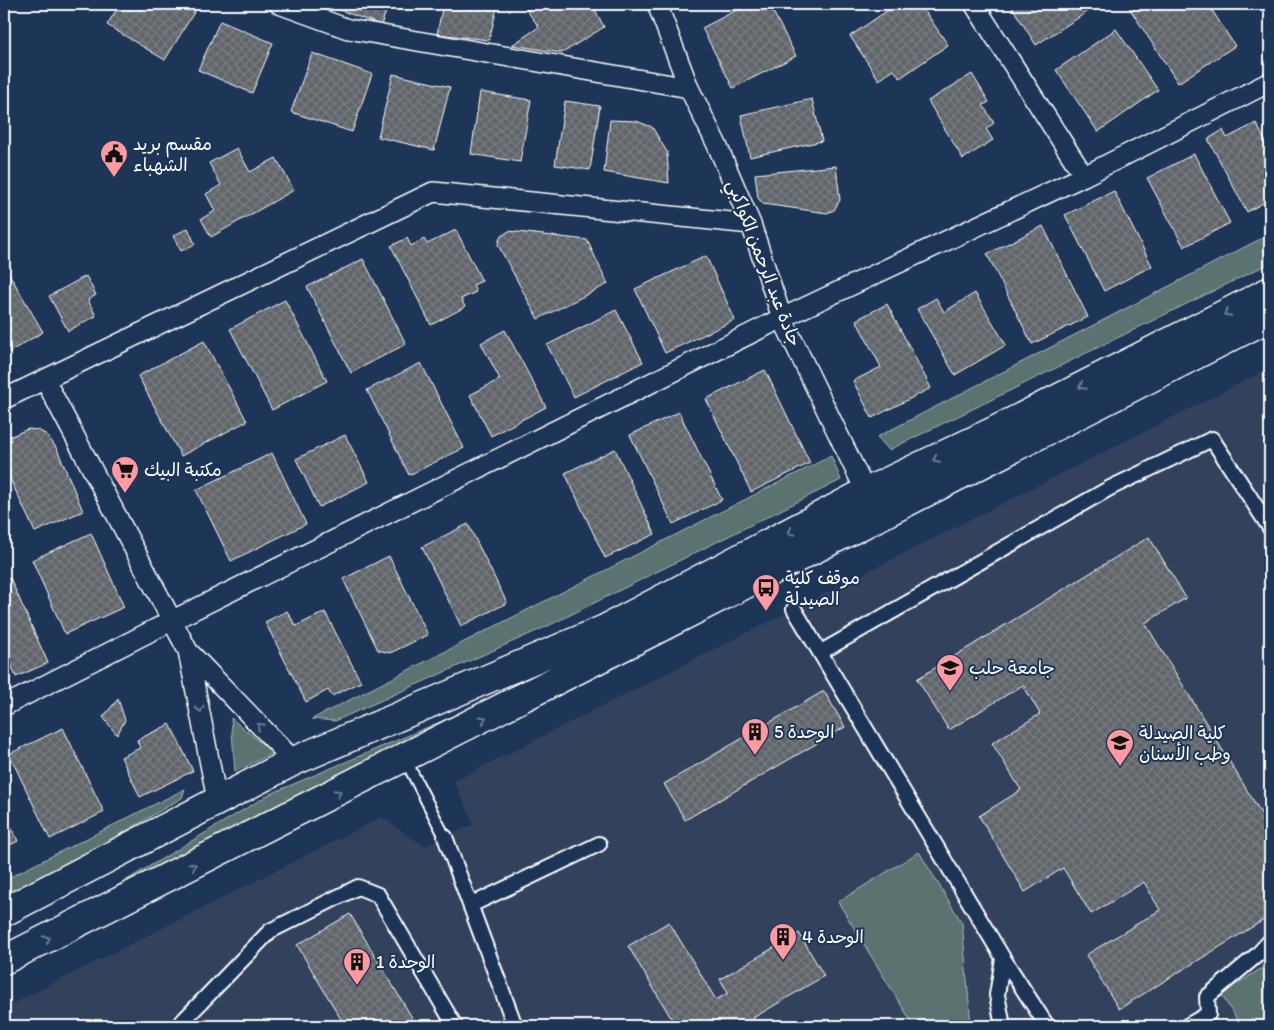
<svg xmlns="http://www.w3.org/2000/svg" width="1274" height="1030" viewBox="0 0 1274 1030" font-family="Itim,'Playpen Sans Arabic',sans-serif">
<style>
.built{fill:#31435d}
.green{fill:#5a7370;stroke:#acb9b8}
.building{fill:url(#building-cross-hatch);stroke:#fff}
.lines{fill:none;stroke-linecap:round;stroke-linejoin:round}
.service-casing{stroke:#fff;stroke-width:14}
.pedestrian-casing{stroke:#fff;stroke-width:18}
.minor-casing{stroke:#fff;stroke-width:22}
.primary-casing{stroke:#fff;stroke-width:31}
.service{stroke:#1d3557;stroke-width:10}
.pedestrian{stroke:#1d3557;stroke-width:14}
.minor{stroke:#1d3557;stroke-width:19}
.primary{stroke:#1d3557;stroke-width:28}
.oneway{stroke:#6c7c92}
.labels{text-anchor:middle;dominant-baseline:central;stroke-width:4;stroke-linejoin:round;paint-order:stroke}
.poi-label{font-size:18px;fill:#fff;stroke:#1d3557;text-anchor:start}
.street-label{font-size:18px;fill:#fff;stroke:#1d3557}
</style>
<defs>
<pattern id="building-cross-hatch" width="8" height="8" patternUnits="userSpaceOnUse" patternTransform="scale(1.25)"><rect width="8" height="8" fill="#60656b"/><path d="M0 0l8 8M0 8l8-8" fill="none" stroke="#787c81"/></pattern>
</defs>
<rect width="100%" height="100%" fill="#1d3557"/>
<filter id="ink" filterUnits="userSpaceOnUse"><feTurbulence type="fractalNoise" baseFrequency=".02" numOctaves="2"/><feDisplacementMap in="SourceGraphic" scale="10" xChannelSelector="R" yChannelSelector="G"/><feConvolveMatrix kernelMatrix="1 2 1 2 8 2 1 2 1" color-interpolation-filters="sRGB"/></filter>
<g filter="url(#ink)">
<path class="built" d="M 1270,368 L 1270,1026 L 4,1026 L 4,1008 L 382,817 L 424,846 L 474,824 L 454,781 Z"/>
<path class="green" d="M 1270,234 L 1270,263 L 889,450 L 877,437 Z
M 831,456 L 841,480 L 550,625 L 335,721 L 312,719 Z
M 572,666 L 35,935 L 270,794 Z
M 231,718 L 273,753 L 235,772 Z
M 185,789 L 182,798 L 4,903 L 4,880 Z
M 919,852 L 962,923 L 971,1026 L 914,1026 L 838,902 Z
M 1270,963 L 1270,1026 L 1241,1026 L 1221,994 Z"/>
<path class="building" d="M 120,4 L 199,4 L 165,60 L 107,25 Z
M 323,4 L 389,4 L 381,25 Z
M 443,4 L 494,4 L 497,8 L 489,40 L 437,34 Z
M 522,4 L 592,4 L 604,27 L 562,53 L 512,45 L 539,27 Z
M 748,4 L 769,4 L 796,56 L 733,88 L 702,28 Z
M 897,4 L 920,4 L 948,45 L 900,78 L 894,70 L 879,80 L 850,36 Z
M 1010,4 L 1097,4 L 1098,5 L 1036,45 Z
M 1132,4 L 1208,4 L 1235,46 L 1178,83 L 1128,6 Z
M 220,21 L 273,43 L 252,93 L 198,70 Z
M 1116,29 L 1158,90 L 1098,132 L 1056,70 Z
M 312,53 L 372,74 L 352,132 L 291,112 Z
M 393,74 L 450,87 L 434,150 L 378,137 Z
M 972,74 L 989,102 L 983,105 L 994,123 L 986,129 L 993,140 L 963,159 L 928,101 Z
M 480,92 L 531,100 L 520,162 L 471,154 Z
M 812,99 L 822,141 L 750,157 L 741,115 Z
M 565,101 L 600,106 L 590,170 L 555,165 Z
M 610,120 L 636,121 L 652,127 L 667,152 L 669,183 L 604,172 Z
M 1256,123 L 1270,150 L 1270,199 L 1247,212 L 1208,139 L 1223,130 L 1227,138 Z
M 237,148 L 250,172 L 276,158 L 294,190 L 211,237 L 201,219 L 215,211 L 206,194 L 221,185 L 209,163 Z
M 1194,154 L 1230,223 L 1184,247 L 1147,178 Z
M 836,166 L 840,200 L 834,210 L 827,213 L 763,204 L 758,198 L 755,174 Z
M 1114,191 L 1152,266 L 1104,291 L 1065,215 Z
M 1043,226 L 1088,317 L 1032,344 L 987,254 Z
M 188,228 L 195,244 L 181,251 L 173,236 Z
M 456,230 L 482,281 L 473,285 L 476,292 L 461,299 L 465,307 L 431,325 L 391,246 L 407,238 L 411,246 L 424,239 L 427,244 Z
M 509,231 L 587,240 L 608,284 L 538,319 L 498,245 L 500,237 Z
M 706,256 L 735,320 L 665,353 L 635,289 Z
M 363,259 L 406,344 L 351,373 L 307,287 Z
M 4,265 L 43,332 L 4,355 Z
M 86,276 L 96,295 L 88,300 L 96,316 L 68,331 L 49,296 Z
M 975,293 L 1006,345 L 955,375 L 917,309 L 936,298 L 944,312 Z
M 285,300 L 327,381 L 272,410 L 230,329 Z
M 887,304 L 931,388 L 872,418 L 853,381 L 881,367 L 856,320 Z
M 616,310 L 643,362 L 574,397 L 547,345 Z
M 505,330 L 546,407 L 491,436 L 470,395 L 500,379 L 481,343 Z
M 204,341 L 247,421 L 181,456 L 138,376 Z
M 421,363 L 464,448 L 409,475 L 367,390 Z
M 765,370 L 810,463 L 751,492 L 706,399 Z
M 679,412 L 722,500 L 673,524 L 630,435 Z
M 28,429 L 38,430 L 47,435 L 57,449 L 83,511 L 35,532 L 4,466 L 4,439 Z
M 345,435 L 369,482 L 319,507 L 296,459 Z
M 615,449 L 655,534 L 605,558 L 565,473 Z
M 272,453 L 306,524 L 231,561 L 196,490 Z
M 468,524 L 507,603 L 461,626 L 422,547 Z
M 91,533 L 124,607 L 65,634 L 32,560 Z
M 1149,537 L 1186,598 L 1145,623 L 1270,828 L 1270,916 L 1119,1009 L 1086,955 L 1160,910 L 1144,882 L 1091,914 L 1063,868 L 1025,892 L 979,816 L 1021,790 L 992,743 L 1040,714 L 1023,685 L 949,730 L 917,679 Z
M 389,556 L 428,635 L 390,653 L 378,650 L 343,579 Z
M 10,578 L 48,663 L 16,677 L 8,657 L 4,659 L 4,581 Z
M 287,611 L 296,626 L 325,612 L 361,682 L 332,696 L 328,690 L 306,702 L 265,622 Z
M 824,691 L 845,727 L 685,820 L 664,784 Z
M 118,699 L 125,720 L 117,735 L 103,717 Z
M 170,724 L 193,771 L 140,797 L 121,757 L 140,748 L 137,740 Z
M 63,728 L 104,812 L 50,839 L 9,754 Z
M 4,813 L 18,841 L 4,848 Z
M 350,914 L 417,1026 L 345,1026 L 297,945 Z
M 669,922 L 716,1000 L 728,993 L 720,979 L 799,933 L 824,976 L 753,1018 L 758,1026 L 693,1026 L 689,1019 L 676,1026 L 628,946 Z"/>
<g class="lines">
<defs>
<path id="service" d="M 405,759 L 445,837"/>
<path id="pedestrian" d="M 794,609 L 1003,958 L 997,995 L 1003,1026
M 821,652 L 1110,488 L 1212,439 L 1270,528
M 445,837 L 515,1026
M 471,905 L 599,844
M 1003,958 L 1047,1026
M 178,1026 L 270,931 L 358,887 L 378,895 L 455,1026
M 1187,1026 L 1208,1014 L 1207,997 L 1257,955 L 1270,941"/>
<path id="minor" d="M 279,4 L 348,29 L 689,88
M 657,4 L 689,88 L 717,145 L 751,224 L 782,318 L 866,492
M 974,4 L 1084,176
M 45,380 L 188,651
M 4,399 L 433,192 L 751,224
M 4,706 L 173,620 L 782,318 L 1084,176 L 1270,82
M 217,800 L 188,651 L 294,761"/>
<path id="primary" d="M 4,912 L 294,761 L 605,629 L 866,492 L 990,433 L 1270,291
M 4,960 C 427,748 848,531 1270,317"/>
</defs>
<use href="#service" class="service-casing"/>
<use href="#pedestrian" class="pedestrian-casing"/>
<use href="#minor" class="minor-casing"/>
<use href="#primary" class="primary-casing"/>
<use href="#service" class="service"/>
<use href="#pedestrian" class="pedestrian"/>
<use href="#minor" class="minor"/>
<use href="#primary" class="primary"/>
</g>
<defs><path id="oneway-chevron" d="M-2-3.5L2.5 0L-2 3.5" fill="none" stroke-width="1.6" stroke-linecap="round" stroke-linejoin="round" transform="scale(1.25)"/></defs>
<g class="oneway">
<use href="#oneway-chevron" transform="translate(1227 313) rotate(153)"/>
<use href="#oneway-chevron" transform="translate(1082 386) rotate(153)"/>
<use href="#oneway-chevron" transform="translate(936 459) rotate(155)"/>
<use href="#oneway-chevron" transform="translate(791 532) rotate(152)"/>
<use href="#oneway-chevron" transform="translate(200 709) rotate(79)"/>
<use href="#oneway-chevron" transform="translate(483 719) rotate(-27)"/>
<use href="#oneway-chevron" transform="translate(260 726) rotate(-134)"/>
<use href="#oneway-chevron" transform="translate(338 793) rotate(-27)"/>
<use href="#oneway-chevron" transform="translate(193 866) rotate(-27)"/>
<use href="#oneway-chevron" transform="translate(47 939) rotate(-27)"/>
</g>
</g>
<defs>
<symbol id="civic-pin" viewBox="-11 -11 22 30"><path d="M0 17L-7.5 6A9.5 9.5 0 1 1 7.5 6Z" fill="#ff9aa2" stroke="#1d3557"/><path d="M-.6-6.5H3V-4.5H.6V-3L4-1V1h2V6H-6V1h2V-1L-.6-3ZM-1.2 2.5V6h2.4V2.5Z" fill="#111"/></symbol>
<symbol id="supermarket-pin" viewBox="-11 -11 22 30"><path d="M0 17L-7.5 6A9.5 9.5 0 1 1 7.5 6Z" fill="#ff9aa2" stroke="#1d3557"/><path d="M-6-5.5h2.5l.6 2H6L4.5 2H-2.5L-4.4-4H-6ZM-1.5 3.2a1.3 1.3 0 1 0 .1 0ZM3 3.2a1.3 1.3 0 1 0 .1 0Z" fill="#111"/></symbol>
<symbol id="bus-pin" viewBox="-11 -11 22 30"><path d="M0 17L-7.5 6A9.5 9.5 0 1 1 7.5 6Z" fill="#ff9aa2" stroke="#1d3557"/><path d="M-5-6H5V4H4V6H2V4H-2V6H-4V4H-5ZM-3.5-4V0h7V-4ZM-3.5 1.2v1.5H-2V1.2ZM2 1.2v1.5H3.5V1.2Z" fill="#111"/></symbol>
<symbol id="university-pin" viewBox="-11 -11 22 30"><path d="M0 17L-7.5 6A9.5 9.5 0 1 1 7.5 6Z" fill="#ff9aa2" stroke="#1d3557"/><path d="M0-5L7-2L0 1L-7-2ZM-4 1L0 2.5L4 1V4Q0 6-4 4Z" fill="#111"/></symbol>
<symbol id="building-pin" viewBox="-11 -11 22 30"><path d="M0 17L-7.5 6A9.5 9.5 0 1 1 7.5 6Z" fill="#ff9aa2" stroke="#1d3557"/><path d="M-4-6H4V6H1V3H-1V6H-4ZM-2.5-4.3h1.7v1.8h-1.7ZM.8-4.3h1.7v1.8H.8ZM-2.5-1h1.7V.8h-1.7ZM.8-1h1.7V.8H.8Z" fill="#111"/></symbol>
</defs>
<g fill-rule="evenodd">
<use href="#civic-pin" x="98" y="138" width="32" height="43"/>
<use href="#supermarket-pin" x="109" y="454" width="32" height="43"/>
<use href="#bus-pin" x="750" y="572" width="32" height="43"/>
<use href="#university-pin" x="934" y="652" width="32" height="43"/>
<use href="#building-pin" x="739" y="716" width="32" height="43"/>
<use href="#university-pin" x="1104" y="727" width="32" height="43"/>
<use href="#building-pin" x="767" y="921" width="32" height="43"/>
<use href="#building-pin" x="341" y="946" width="32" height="43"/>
</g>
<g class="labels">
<g class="poi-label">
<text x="133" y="144">مقسم بريد<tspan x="133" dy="21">الشهباء</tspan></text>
<text x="144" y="470">مكتبة البيك</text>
<text x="785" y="578">موقف كلية<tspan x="785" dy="21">الصيدلة</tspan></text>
<text x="969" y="668">جامعة حلب</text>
<text x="774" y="732">الوحدة 5</text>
<text x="1139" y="733">كلية الصيدلة<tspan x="1139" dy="21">وطب الأسنان</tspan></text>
<text x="802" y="937">الوحدة 4</text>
<text x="376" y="962">الوحدة 1</text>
</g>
<g class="street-label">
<text transform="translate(764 263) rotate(69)">جادة عبد الرحمن الكواكبي</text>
</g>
</g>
<rect width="1274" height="1030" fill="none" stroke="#1d3557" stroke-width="20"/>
<rect x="10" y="10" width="1254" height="1010" fill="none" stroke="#fff" stroke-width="2" filter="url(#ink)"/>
</svg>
